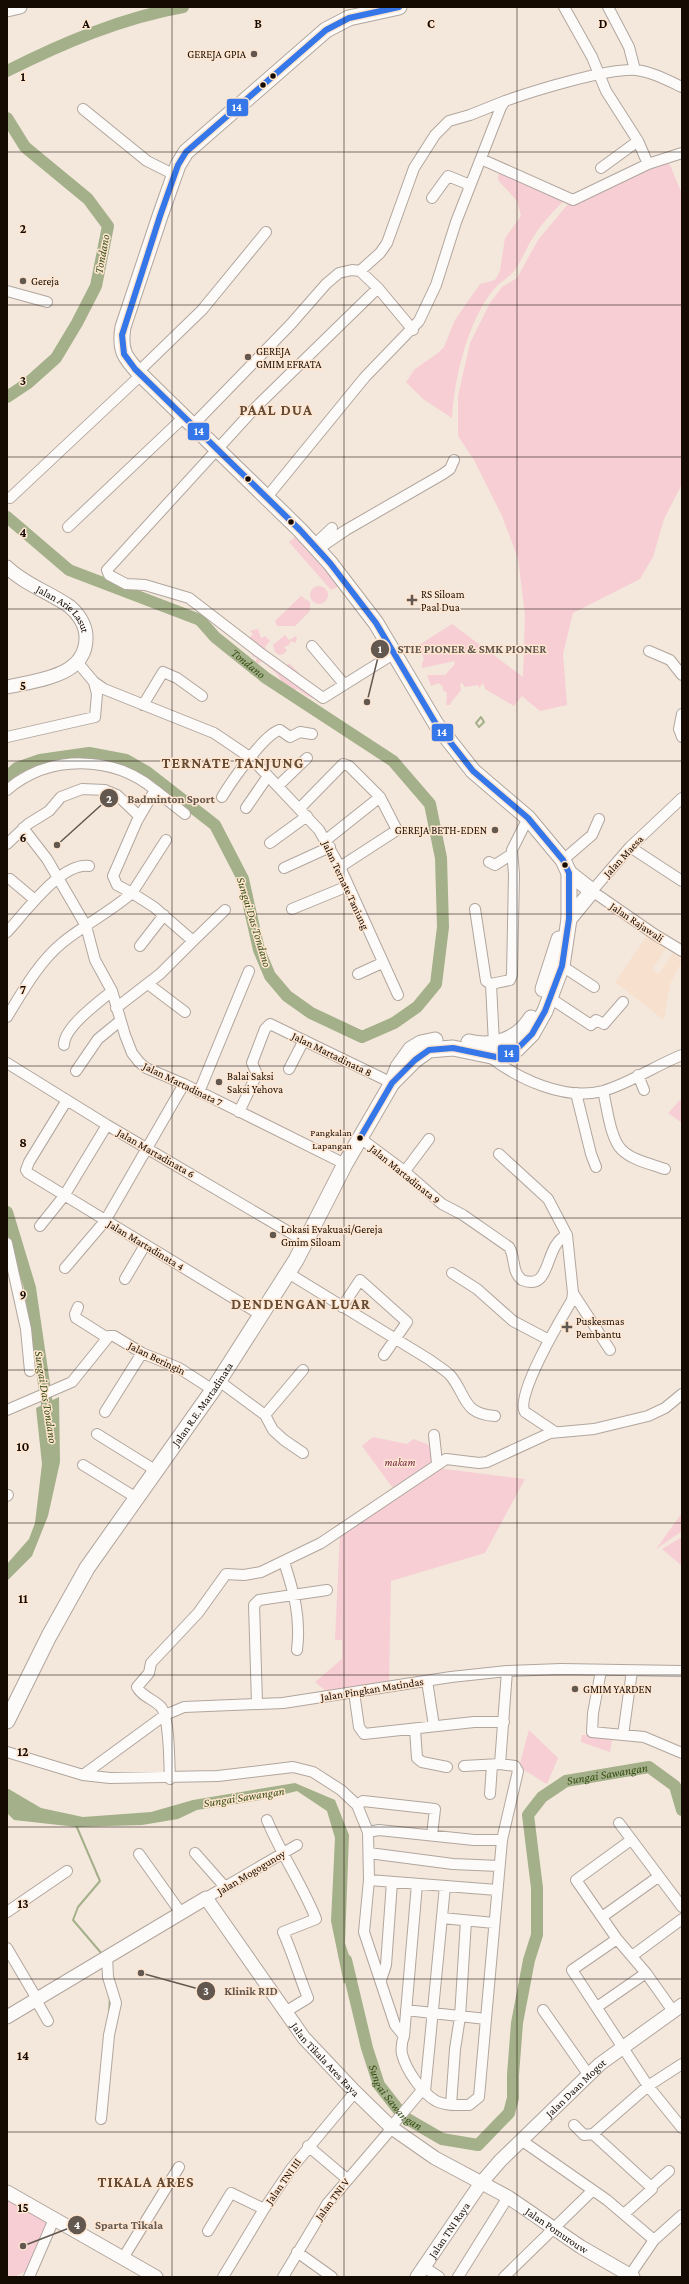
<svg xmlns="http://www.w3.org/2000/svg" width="689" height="2284" viewBox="0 0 689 2284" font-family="'Crimson Pro',serif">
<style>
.built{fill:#f7e1ce}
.green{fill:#f6ced4}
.water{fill:#a4b089}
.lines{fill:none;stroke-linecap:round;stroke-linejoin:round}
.stream{stroke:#a4b089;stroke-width:2}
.river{stroke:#a4b089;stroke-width:12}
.minor-casing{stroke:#b1a69d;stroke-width:12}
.major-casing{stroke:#b1a69d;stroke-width:15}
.highway-casing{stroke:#b1a69d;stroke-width:17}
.minor{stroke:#fdfbfa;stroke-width:10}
.major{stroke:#fdfbfa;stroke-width:13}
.highway{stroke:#fdfbfa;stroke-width:15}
.bus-1-casing{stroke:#ffe6d1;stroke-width:9}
.bus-1{stroke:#3577e9;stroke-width:6}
.grid{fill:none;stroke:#150b03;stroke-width:1;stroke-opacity:0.55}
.poi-dot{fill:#63584f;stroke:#ffe6d1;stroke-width:1.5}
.bus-dot{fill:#150b03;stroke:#ffe6d1;stroke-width:1.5}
.labels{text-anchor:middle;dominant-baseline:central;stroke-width:3;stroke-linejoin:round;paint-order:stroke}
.bus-label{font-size:10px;fill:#150b03;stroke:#ffe6d1;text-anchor:end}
.poi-label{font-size:11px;fill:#150b03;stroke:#ffe6d1;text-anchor:start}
.street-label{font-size:11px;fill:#150b03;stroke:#ffe6d1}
.park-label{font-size:11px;font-style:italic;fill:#732a47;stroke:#ffe6d1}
.water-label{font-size:12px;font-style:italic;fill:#374e15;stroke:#ffe6d1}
.district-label{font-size:15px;font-weight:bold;letter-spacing:1px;fill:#654b34;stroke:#ffe6d1}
.grid-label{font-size:13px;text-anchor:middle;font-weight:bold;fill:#150b03;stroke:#ffe6d1;stroke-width:3;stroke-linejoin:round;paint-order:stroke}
.leader{fill:none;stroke:#63584f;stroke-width:1.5}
.callout-dot{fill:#63584f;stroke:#ffe6d1;stroke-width:1.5}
.mark-label{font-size:12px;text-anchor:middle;font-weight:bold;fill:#fff}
.callout-label{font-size:12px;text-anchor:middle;font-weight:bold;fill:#63584f;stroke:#ffe6d1;stroke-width:3;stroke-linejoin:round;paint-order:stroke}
.line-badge{stroke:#ffe6d1;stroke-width:1.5}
.badge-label{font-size:11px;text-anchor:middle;font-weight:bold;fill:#fff}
</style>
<rect width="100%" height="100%" fill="#f4e7dc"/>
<path class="built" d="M 648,934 L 668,945 L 652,970 L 659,974 L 675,950 L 682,954 L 682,961 L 670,984 L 664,1020 L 615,982 Z"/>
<path class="green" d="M 665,163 L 670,165 L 682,194 L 682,484 L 664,519 L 653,557 L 640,579 L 573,613 L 563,654 L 567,705 L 540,711 L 522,696 L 514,706 L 485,689 L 483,683 L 479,688 L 478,685 L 465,687 L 462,683 L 460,684 L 461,690 C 457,696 453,698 450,705 L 446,705 L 447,693 L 443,690 L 443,687 L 439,683 L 431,686 L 427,675 L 445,675 L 454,665 L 455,661 L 422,668 L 422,663 L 424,659 L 419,645 L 452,624 L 523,677 L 525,615 L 518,558 L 502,516 L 474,460 L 458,436 L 458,396 L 470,343 L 490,303 L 502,287 L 517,278 L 538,240 L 568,204 Z
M 499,169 L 566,199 C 554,210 543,222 534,236 C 527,246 523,258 516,268 C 511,277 501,281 494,289 C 468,320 454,378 452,418 L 423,399 L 406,382 L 415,369 L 438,353 L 444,347 L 455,320 L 480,284 L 495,280 L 500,271 L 505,238 L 521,216 L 517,201 L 498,180 Z
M 295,537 L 339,586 L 331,590 L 289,542 Z
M310 595a9 9 0 1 1 18 0a9 9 0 1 1-18 0Z
M 301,596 L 310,602 L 310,611 L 295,626 L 277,626 L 275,621 Z
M 258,629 L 261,638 L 265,636 L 270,641 L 265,647 L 267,653 L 284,670 L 289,663 L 299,673 L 298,679 L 317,699 L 307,696 L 297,689 L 291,691 L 286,688 L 277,674 L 262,661 L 257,664 L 255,662 L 257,658 L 252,656 L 254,650 L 248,637 L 249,638 L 253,634 L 250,631 Z
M 285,635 L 289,640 L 296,636 L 297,639 L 295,643 L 291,641 L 289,645 L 284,647 L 287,650 L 284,654 L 279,655 L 275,652 L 273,645 Z
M 682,1098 L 682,1123 L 668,1113 Z
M 373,1437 L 407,1444 L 413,1439 L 427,1444 L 434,1451 L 433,1462 L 395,1491 L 362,1446 Z
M 437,1468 L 525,1479 L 485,1553 L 391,1581 L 389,1683 L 332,1696 L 315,1682 L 342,1659 L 342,1640 L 335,1640 L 340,1531 Z
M 682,1513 L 682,1531 L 656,1549 Z
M 682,1537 L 682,1566 L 662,1549 Z
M 529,1730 L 558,1758 L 547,1784 L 519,1767 Z
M 582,1735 L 613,1735 L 610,1752 L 581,1742 Z
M 7,2199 L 49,2222 L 30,2269 L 14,2277 L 7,2277 Z"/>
<path class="water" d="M 59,1397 L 60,1462 L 48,1516 L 32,1556 L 7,1581 L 7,1564 L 29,1539 L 35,1523 L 42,1464 L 36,1408 Z
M 295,1783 L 335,1800 L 349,1835 L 345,1943 L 357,1980 L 350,1976 L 344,1984 L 331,1921 L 335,1838 L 327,1811 L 297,1791 L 261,1800 L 197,1810 L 178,1819 L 142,1825 L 77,1827 L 14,1820 L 7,1813 L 7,1788 L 41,1808 L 83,1817 L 151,1812 L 193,1800 Z"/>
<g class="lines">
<path class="stream" d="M 481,717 L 484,722 L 479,727 L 476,723 Z
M 76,1825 L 100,1881 L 78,1907 L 73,1920 L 102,1954
M 109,2013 L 110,1997"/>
<g class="river">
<path d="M 7,71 C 63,43 121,18 183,7"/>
<path d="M 7,118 L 25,147 L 88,199 L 108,226 L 96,286 L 77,323 L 56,358 L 28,383 L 7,397"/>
<path id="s1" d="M 7,517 L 69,570 L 200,620 L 215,637 L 266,678 L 393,761 L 430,804 L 441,858 L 443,927 L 436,984 L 417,1007 L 394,1023 L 362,1037 L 311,1013 L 287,996 L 270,976 L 259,950 L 243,879 L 215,825 L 147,772 L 126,760 L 89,753 L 40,760 L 17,768 L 7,777"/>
<path d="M 7,1212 L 30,1288 L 49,1418"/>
<path id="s2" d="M 346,1960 L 367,2048 L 379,2085 L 404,2117 L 442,2139 L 478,2145 L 509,2113 L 513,2098 L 513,2075 L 517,2023 L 529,1960 L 537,1935 L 537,1888 L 528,1815 L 542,1797 L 566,1781 L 649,1767 L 675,1786 L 682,1810"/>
</g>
<defs>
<path id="minor" d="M 564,7 L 592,57 L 606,91 L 638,141 L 648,164
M 608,7 L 629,47 L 635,70
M 83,109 L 147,161 L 175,175
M 481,159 L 573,200 L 648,164 L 682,153
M 601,168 L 638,141
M 432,198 L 448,176 L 470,185
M 360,271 L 380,253 L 387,243 L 414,168 L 435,135 L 449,121 L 470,115 L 505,101
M 7,291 L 47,302
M 138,372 L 202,310 L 266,232
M 193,425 L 291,324 L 326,284 L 339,273 L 352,270 L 360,271 L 378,288
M 267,497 L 365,377 L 419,321 L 436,285 L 456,222 L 501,107 L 505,101 C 533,91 607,68 636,70 C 652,72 667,80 682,87
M 10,498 L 141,375
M 68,527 L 185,416
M 314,545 L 332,528
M 318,549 L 346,530 L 443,474 L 450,469 L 454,460
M 312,646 L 344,684
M 649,651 L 670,660 L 682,675
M 395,653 L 323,698 L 259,652 L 189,598 L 145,585 L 126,584 L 109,575 L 107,570 L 255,408 L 378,288 L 413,330
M 78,663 L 94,682 L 104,689 L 214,733 L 251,758 L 319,830 L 340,867 L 398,995
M 143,705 L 163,672 L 177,678 L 202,696
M 682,714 L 679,729 L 682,737
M 7,737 L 95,717 L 97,694 L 94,682
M 278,786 L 307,758
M 7,790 C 49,754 113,755 155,790
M 222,797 C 231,782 265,733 280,730 L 290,737 L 300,732 L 312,734
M 682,798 L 630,847 L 592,891 L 654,934 L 682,951
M 246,808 L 268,776
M 300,808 L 343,764 L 349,766 L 380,797 L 397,830 L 340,867
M 23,828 L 47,859 L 86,926 L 95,960 L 112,991 L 125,1035 L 132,1053 L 139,1062 L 146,1068 L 184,1084 L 345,1164
M 166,840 L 132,893 L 117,885 L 113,876 L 137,821 L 155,790 L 185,814
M 326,840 L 380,797
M 270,843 L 307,816
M 7,844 L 28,824 L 49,811 L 61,797 L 82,789 L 105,790 L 117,795 L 139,816
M 630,847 L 682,881
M 563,860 L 592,835 L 599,819
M 489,862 L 495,865 L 512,854
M 284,868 L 330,847
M 10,879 L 35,900
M 292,909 L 348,886
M 475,909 L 486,981 L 491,984 L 510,980 L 512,975 L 514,874 L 512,850 L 528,818
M 7,932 C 25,913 61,862 89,866
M 193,941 L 225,910
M 140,946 L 164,915
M 562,966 L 594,987
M 358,974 L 382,963
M 148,984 L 185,1012
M 491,984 L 494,1044
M 550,998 L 591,1025 L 596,1020 L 604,1024 L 623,1002
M 7,1017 C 23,991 38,963 62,943 C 84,925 110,912 132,893 L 154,907 L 193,941 L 160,974 L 116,1008
M 64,1045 C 64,1027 99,1002 112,991
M 489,1056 C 518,1079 565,1101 603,1091 C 631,1083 656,1065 682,1055
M 7,1063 L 107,1125 L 306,1242
M 289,1069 L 304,1040
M 76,1071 L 98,1039 L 120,1021
M 638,1075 L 644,1090
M 603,1091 C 607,1106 610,1139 622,1150 C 632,1160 651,1164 665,1169
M 199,1092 L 249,971
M 576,1093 L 591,1154 L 596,1167
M 67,1100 L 29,1162 L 26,1170 L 28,1173 L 261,1315
M 239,1112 L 257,1074 L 252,1063 L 265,1029 L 270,1024 L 392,1083
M 360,1138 L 403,1170 L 442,1204 L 463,1215 L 509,1247 C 516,1258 511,1271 522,1280 C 553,1292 543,1245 567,1235 L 573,1293 L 572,1300 C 562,1317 514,1397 525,1412 L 555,1432
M 499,1154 L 548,1199 L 567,1235
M 405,1171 L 429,1139
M 40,1226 L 64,1196 L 107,1125
M 7,1243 L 26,1329 L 30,1371
M 65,1268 L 105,1221 L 184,1084
M 288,1273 L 430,1360 C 436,1365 444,1369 450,1375 C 467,1395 462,1414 495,1416
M 452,1273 L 477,1289 L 513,1321 L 549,1340
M 125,1279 L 145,1245
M 573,1293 L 610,1350
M 78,1307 L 75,1314 L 76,1318 L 106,1337
M 342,1307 L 360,1280 L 407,1322 L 384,1355
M 219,1381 L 265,1415 L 273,1430 L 284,1440 L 303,1453
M 7,1410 L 72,1382 L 109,1336 L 114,1336 L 142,1353 L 179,1368 L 213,1390
M 105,1412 L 142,1353
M 265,1415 L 303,1370
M 97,1434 L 155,1470
M 434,1435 L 437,1463
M 83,1465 L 135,1497
M 7,1496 L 8,1495
M 284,1562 C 294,1592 301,1618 297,1650
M 601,1671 L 593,1713 L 592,1732 L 644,1737 L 682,1753
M 427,1681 L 434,1726
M 354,1692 L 359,1727 L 364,1734 L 474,1722 L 504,1722
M 257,1703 L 254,1605 L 259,1600 L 327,1590
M 415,1729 L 417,1758 L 422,1762 L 447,1767
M 623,1735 L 632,1671
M 7,1752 L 83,1775 L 110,1778 L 218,1776 L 293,1767 L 313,1772 L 341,1790 L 357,1805 L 368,1832 L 369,1880 L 364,1932 L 395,2025 L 404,2036 C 402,2041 401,2048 402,2054 C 406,2070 422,2093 436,2101 C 446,2106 459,2105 469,2105 L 479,2097 L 502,1840 L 518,1771 L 515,1766 L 500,1764 L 507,1671
M 464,1766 L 500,1764
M 83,1775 L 165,1715 L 184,1707 L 283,1703 L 451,1677 L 507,1671 L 561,1669 L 682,1671
M 170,1779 C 169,1764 170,1718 161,1707 C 155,1700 141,1696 137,1687 L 149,1673 L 151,1663 L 198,1613 L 226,1574 L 244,1575 L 261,1572 L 321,1543 L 446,1459 L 479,1463 L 487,1462 L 550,1433 L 594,1429 L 648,1416 L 665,1408 L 682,1394
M 490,1794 L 492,1765
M 357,1805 L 363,1801 L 435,1809 L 432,1835
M 267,1820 C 281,1854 302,1884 316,1919 L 283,1932 C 293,1954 299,1976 308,1998 L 285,2012
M 619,1823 L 682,1907
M 368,1832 L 379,1830 L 474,1840 L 502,1840
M 195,1853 L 225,1887
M 369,1853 L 453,1864 L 499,1866
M 139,1854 L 181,1913
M 369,1880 L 497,1890
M 206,1898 L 297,1845
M 7,1912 L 67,1871
M 602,1917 L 658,1877
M 442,1918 L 494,1923
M 617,1939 L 576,1880 L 631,1840
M 7,1948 L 37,1999
M 632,1956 L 682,1919
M 381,1980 L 386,1965 L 392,1882
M 36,2000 L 48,2021
M 597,2007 L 646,1973
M 406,2010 L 486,2019
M 543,2010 L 588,2074
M 673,2011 L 646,1973 L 617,1939 L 572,1970 L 648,2086 L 682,2128
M 404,2036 L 417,1884
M 425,2092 L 445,1886
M 451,2105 L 455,2049 L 460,2017 L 466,1921
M 101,2119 L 109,2035 L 116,2003 L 108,1977 L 107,1956
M 574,2125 L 584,2135 L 593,2134 L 651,2187 L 669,2171
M 391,2127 L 423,2089
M 593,2134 L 648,2086 L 682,2064
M 521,2140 L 607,2200 L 654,2240 L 630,2275
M 308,2146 L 347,2179
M 624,2214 L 652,2189
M 208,2231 L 231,2193 L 264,2209
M 654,2240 L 682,2215
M 297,2252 L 332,2277
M 123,2258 L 179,2167
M 424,2267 L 439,2277
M 29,2277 L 54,2219
M 223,2277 L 264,2209 L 291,2169 L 355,2092
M 283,2277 L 327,2204 L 392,2128
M 458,2277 L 508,2197
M 504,2277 L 592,2191"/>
<g id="major">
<path d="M 7,10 L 20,7"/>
<path id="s3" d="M 7,567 C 24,584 49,592 69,606 C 78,613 86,625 86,637 C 87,677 37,680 7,687"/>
<path id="s4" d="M 7,2017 L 206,1898 L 304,2038 L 355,2092 L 392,2128 L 435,2158 L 508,2197 L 581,2247 L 633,2277"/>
<path d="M 7,2192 L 156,2277"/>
<path id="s5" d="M 417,2277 L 481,2183 L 500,2161 L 600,2064 L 682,2005"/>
</g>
<g id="highway">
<path d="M 569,873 L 592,891 L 569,919"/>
<path d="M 543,989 L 559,939"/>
<path d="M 469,1042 C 492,1048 518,1040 531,1018"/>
<path d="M 392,1083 L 415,1060 L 429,1050 L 453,1048 L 496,1057 L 504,1056 L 517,1049 L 532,1034 L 545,1011 L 562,966 L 569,919 L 569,873 L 563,860 L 528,818 L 473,771 L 436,724 L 376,623 L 330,563 L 300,530 L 141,375 C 125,358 119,351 123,327 L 160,216 L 178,165 L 186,152 L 326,30 L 349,18 L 399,7"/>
<path id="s6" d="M 7,1721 L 49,1636 L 87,1568 L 213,1390 L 296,1260 L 345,1164 L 392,1083 L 398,1067 L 411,1049 L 421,1043 L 435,1040"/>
</g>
</defs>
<use href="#minor" class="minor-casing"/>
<use href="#major" class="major-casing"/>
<use href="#highway" class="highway-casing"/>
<use href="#minor" class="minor"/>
<use href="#major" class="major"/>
<use href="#highway" class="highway"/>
<defs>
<path id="bus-1" d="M 360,1138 L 392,1083 L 415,1060 L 429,1050 L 453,1048 L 496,1057 L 504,1056 L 517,1049 L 532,1034 L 545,1011 L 562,966 L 569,919 L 569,873 L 563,860 L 528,818 L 473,771 L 436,724 L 376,623 L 330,563 L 300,530 L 135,369 L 124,354 L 122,335 L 160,216 L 178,165 L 186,152 L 326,30 L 349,18 L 399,7"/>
</defs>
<use href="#bus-1" class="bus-1-casing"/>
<use href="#bus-1" class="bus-1"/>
</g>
<path class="grid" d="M 172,7 L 172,2277M 344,7 L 344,2277M 517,7 L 517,2277M 7,152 L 682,152M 7,305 L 682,305M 7,457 L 682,457M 7,609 L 682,609M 7,761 L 682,761M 7,914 L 682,914M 7,1066 L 682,1066M 7,1218 L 682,1218M 7,1370 L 682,1370M 7,1523 L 682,1523M 7,1675 L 682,1675M 7,1827 L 682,1827M 7,1979 L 682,1979M 7,2132 L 682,2132"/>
<g class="poi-dot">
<circle cx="254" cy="54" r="4"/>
<circle cx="23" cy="281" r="4"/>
<circle cx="248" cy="357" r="4"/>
<path d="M410 594h4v4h4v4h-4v4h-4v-4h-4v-4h4z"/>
<circle cx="495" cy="830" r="4"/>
<circle cx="219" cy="1082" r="4"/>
<circle cx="273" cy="1235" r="4"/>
<path d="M565 1321h4v4h4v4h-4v4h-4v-4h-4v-4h4z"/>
<circle cx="575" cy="1689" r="4"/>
</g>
<g class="bus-dot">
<circle cx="273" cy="76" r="3.5"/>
<circle cx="263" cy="85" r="3.5"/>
<circle cx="248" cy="479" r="3.5"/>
<circle cx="291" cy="522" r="3.5"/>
<circle cx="565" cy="865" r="3.5"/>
<circle cx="360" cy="1138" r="3.5"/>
</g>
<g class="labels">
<g class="bus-label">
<text x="352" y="1132">Pangkalan<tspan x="352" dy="13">Lapangan</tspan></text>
</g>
<g class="poi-label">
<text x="246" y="54" text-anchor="end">GEREJA GPIA</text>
<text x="31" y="281">Gereja</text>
<text x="256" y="351">GEREJA<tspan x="256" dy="13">GMIM EFRATA</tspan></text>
<text x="421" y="594">RS Siloam<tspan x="421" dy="13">Paal Dua</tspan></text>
<text x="487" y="830" text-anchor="end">GEREJA BETH-EDEN</text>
<text x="227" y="1076">Balai Saksi<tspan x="227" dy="13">Saksi Yehova</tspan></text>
<text x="281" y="1229">Lokasi Evakuasi/Gereja<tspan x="281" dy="13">Gmim Siloam</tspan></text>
<text x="576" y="1321">Puskesmas<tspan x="576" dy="13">Pembantu</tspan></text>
<text x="583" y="1689">GMIM YARDEN</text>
</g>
<g class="street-label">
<text stroke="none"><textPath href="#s3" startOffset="71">Jalan Arie Lasut</textPath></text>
<text transform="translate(623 856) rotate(-47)">Jalan Maesa</text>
<text transform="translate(346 885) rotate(65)">Jalan Ternate Taniung</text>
<text transform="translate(637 922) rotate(34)">Jalan Rajawali</text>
<text transform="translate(332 1054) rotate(26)">Jalan Martadinata 8</text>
<text transform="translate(183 1084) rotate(26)">Jalan Martadinata 7</text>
<text transform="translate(156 1153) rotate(30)">Jalan Martadinata 6</text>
<text transform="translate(405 1174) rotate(39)">Jalan Martadinata 9</text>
<text transform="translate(146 1245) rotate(31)">Jalan Martadinata 4</text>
<text transform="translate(157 1358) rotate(26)">Jalan Beringin</text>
<text stroke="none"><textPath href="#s6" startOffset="373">Jalan R.E. Martadinata</textPath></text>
<text transform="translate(372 1689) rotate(-9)">Jalan Pingkan Matindas</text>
<text transform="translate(251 1872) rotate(-31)">Jalan Mogogunoy</text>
<text stroke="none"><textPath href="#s4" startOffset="433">Jalan Tikala Ares Raya</textPath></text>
<text stroke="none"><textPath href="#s5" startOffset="248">Jalan Daan Mogot</textPath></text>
<text transform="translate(283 2181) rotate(-55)">Jalan TNI III</text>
<text transform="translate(332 2199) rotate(-53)">Jalan TNI V</text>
<text stroke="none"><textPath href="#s5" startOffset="57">Jalan TNI Raya</textPath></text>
<text stroke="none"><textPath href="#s4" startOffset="723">Jalan Pomurouw</textPath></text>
</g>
<g class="park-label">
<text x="400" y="1462">makam</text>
</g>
<g class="water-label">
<text transform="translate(102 254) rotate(-79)">Tondano</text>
<text stroke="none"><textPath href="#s1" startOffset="287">Tondano</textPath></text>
<text transform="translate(254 922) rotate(73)">Sungai Das Tondano</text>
<text transform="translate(46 1397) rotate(81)">Sungai Das Tondano</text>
<text stroke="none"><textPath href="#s2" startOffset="690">Sungai Sawangan</textPath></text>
<text transform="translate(244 1797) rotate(-9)">Sungai Sawangan</text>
<text stroke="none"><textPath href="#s2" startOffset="149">Sungai Sawangan</textPath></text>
</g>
<g class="district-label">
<text x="276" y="410">PAAL DUA</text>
<text x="233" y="763">TERNATE TANJUNG</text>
<text x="301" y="1304">DENDENGAN LUAR</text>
<text x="146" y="2182">TIKALA ARES</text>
</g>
</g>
<g class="grid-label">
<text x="86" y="28">A</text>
<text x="258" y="28">B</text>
<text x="431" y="28">C</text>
<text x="603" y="28">D</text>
<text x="23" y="81">1</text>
<text x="23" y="233">2</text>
<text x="23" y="385">3</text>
<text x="23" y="537">4</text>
<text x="23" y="690">5</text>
<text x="23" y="842">6</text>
<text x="23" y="994">7</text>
<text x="23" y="1147">8</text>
<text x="23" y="1299">9</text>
<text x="23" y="1451">10</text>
<text x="23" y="1603">11</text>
<text x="23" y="1756">12</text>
<text x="23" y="1908">13</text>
<text x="23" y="2060">14</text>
<text x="23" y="2212">15</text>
</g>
<path class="leader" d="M367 702L380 649M57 845L109 798M141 1973L206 1991M23 2246L77 2225"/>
<g class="callout-dot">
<circle cx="367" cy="702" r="4"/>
<circle cx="57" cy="845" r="4"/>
<circle cx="141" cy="1973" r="4"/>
<circle cx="23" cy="2246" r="4"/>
<circle cx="380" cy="649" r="10"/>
<circle cx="109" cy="798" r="10"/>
<circle cx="206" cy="1991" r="10"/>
<circle cx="77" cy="2225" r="10"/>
</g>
<g class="mark-label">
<text x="380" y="653">1</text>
<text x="109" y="803">2</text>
<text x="206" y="1995">3</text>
<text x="77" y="2229">4</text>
</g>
<g class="callout-label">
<text x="472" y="653">STIE PIONER &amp; SMK PIONER</text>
<text x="171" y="803">Badminton Sport</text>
<text x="251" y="1995">Klinik RID</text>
<text x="129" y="2229">Sparta Tikala</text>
</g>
<g class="line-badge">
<rect x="226" y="98" width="23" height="19" rx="4" fill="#3577e9"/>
<rect x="187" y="422" width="23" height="19" rx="4" fill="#3577e9"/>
<rect x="431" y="723" width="23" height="19" rx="4" fill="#3577e9"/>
<rect x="497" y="1044" width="23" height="19" rx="4" fill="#3577e9"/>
</g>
<g class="badge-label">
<text x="237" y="111">14</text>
<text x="199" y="435">14</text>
<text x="442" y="736">14</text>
<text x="509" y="1057">14</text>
</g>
<rect width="689" height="2284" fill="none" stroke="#150b03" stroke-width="16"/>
</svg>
